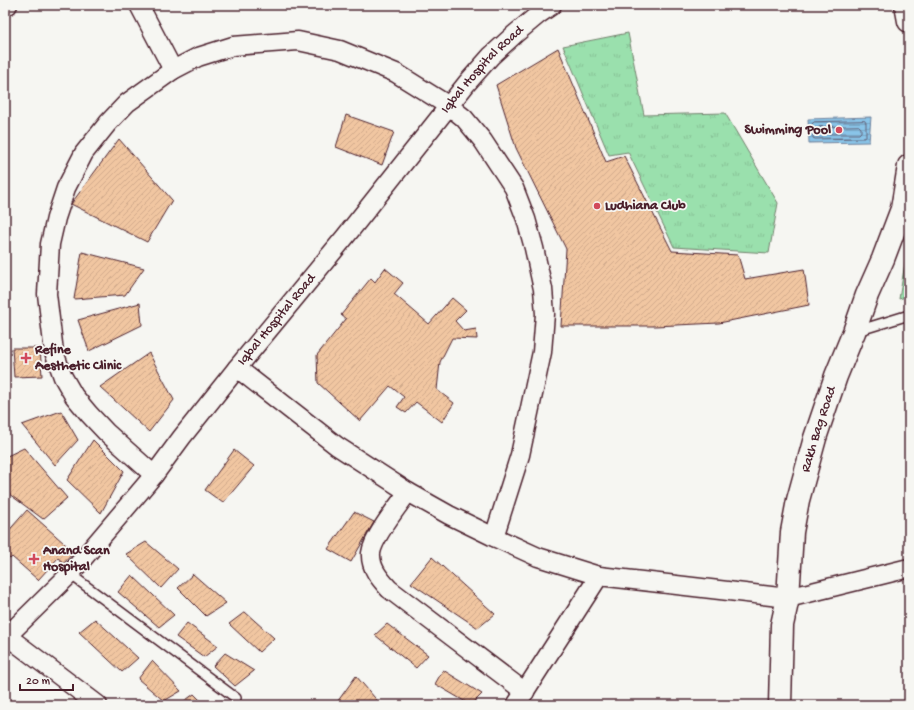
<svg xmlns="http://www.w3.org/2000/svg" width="914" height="710" viewBox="0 0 914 710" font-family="'Gochi Hand',sans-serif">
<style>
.grass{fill:url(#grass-tufts);stroke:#72806c}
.water{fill:url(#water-rules);stroke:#70829c}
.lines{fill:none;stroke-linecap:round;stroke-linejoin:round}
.shore{stroke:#636177;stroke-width:1}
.building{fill:url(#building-hatch);stroke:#4a1f2b}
.service-casing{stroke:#4a1f2b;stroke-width:12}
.minor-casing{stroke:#4a1f2b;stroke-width:21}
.tertiary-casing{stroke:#4a1f2b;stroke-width:25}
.service{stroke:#f6f6f2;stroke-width:9}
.minor{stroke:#f6f6f2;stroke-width:18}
.tertiary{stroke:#f6f6f2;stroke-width:22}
.poi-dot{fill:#d1495b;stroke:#f6f6f2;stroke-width:1.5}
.labels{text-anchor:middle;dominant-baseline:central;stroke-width:3.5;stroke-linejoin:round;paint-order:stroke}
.street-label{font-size:14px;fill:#4a1f2b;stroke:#f6f6f2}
.poi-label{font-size:14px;font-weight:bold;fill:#4a1f2b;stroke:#f6f6f2;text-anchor:start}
</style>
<defs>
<pattern id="grass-tufts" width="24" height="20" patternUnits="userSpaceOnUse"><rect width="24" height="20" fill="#9ae0ad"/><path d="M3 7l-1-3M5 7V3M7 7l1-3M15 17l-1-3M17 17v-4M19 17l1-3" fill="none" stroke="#86c095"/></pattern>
<pattern id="water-rules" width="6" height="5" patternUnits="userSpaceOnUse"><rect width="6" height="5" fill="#89c4e8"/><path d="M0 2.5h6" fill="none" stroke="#78a8c7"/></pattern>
<pattern id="building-hatch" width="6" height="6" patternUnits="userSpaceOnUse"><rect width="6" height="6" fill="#f1c6a1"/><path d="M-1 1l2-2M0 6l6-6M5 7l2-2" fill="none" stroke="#d0aa8b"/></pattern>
</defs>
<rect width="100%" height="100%" fill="#f6f6f2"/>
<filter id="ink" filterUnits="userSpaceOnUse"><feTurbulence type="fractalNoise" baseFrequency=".025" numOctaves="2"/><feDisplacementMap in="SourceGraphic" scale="8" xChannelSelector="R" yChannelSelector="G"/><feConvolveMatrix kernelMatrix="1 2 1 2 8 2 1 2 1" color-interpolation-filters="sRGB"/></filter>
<g filter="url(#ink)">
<path class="grass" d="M 628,33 L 644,115 L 725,113 L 778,203 L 769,253 L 674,247 L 628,152 L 609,155 L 563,46 Z
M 909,239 L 909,296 L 899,299 Z"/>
<path class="water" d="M 871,117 L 869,142 L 809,143 L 808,119 Z"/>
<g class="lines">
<path class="shore" d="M 865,121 L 866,123 L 866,137 L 864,138 L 815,139 L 813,138 L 812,124 L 814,122 Z
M 859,126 L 861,128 L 861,132 L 859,134 L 820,134 L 818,132 L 818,129 L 819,127 Z"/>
</g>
<path class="building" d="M 558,48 L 606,162 L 624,156 L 672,251 L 738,255 L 745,279 L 804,269 L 809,305 L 719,323 L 655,326 L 561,326 L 566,249 L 516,148 L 496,85 Z
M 346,115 L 394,132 L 382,165 L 336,147 Z
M 119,139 L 172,200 L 147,242 L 71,204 Z
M 82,252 L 144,268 L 125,295 L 74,299 Z
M 385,268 L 403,283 L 394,294 L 429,324 L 452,298 L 466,310 L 455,321 L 464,331 L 476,329 L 477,339 L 452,338 L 440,362 L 437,390 L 454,403 L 442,422 L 416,402 L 406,413 L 397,407 L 404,397 L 390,386 L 360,421 L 318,383 L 317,355 L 346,319 L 341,315 L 371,278 L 375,282 Z
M 140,303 L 142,325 L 89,351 L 78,320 Z
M 12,348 L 40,348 L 42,376 L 14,377 Z
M 149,353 L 174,400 L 149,432 L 100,387 Z
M 61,411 L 78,440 L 55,465 L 22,425 Z
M 93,440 L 124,471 L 101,513 L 67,480 Z
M 24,448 L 67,498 L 43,519 L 5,491 L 5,457 Z
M 234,450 L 254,466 L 223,503 L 205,490 Z
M 27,510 L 74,552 L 64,563 L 58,558 L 38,580 L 12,557 L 10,559 L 5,555 L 5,535 Z
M 354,512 L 374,522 L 351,562 L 328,549 Z
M 146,542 L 178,569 L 161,588 L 126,554 Z
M 432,557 L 495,614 L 478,628 L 411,583 Z
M 193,574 L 226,603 L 206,616 L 178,588 Z
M 132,575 L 174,615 L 159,627 L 118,592 Z
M 245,612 L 274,638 L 259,652 L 229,624 Z
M 95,619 L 138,658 L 122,672 L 79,632 Z
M 187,623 L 218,646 L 204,657 L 176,637 Z
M 387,624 L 428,655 L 416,668 L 375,635 Z
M 225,653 L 254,671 L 235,686 L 213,666 Z
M 152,661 L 181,691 L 164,701 L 138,679 Z
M 443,670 L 482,694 L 471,705 L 435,684 Z
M 356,676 L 381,705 L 335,705 Z
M 194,694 L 205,705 L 179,705 Z"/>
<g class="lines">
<defs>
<path id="service" d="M 857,331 L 909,315
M 70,574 L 236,698"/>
<g id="minor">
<path d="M 5,5 L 8,5"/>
<path d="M 139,5 L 173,70"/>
<path d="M 237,368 L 337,446 L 408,492 L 449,515 L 494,537 L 538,557 L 599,576 L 788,598 L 909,568"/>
<path d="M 154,475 L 106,432 L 89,414 L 74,396 L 63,377 L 54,352 L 47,294 L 50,244 L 56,218 L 66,188 L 84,153 L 108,123 L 127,103 L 173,70 L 198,57 L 233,46 L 298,41 L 340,50 L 396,73 L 449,106 L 464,118 L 483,141 L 514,188 L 526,219 L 534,248 L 543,289 L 545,314 L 542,352 L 520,455 L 494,537"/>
<path d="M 408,492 C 398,506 373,537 371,553 C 370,568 380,579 389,589 L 525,692"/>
<path d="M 7,636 L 98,705"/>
<path id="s1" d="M 5,638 L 70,574 L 154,475 L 182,437 L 237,368 L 345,237 L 467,83 L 491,56 L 515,34 L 539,14 L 552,5"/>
<path d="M 516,705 L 599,576"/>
</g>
<g id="tertiary">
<path d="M 906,5 L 909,21"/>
<path id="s2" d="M 780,705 L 782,625 L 788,598 L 792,532 L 798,500 L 815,438 L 836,376 L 854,332 L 867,295 L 883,259 L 902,209 L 909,166"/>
</g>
</defs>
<use href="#service" class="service-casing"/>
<use href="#minor" class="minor-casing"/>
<use href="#tertiary" class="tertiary-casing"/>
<use href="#service" class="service"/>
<use href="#minor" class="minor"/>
<use href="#tertiary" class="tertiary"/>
</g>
</g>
<g class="poi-dot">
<circle cx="839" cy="130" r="4"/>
<circle cx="597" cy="206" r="4"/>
<path d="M24 352h4v4h4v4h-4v4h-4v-4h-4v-4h4z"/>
<path d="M32 553h4v4h4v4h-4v4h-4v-4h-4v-4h4z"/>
</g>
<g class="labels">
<g class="street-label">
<text stroke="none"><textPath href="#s1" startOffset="743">Iqbal Hospital Road</textPath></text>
<text stroke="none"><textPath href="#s1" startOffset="419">Iqbal Hospital Road</textPath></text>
<text stroke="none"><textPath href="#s2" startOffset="280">Rakh Bag Road</textPath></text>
</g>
<g class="poi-label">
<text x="831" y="130" text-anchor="end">Swimming Pool</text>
<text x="605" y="206">Ludhiana Club</text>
<text x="35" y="350">Refine<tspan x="35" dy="16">Aesthetic Clinic</tspan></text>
<text x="43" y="551">Anand Scan<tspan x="43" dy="16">Hospital</tspan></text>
</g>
</g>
<rect width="914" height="710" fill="none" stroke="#f6f6f2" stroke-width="20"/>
<rect x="10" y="10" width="894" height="690" fill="none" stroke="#4a1f2b" stroke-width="1.5" filter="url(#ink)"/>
<path d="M20 684v6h53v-6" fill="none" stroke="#4a1f2b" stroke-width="2"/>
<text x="26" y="684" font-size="12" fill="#4a1f2b" stroke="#f6f6f2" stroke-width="3" paint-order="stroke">20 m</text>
</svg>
